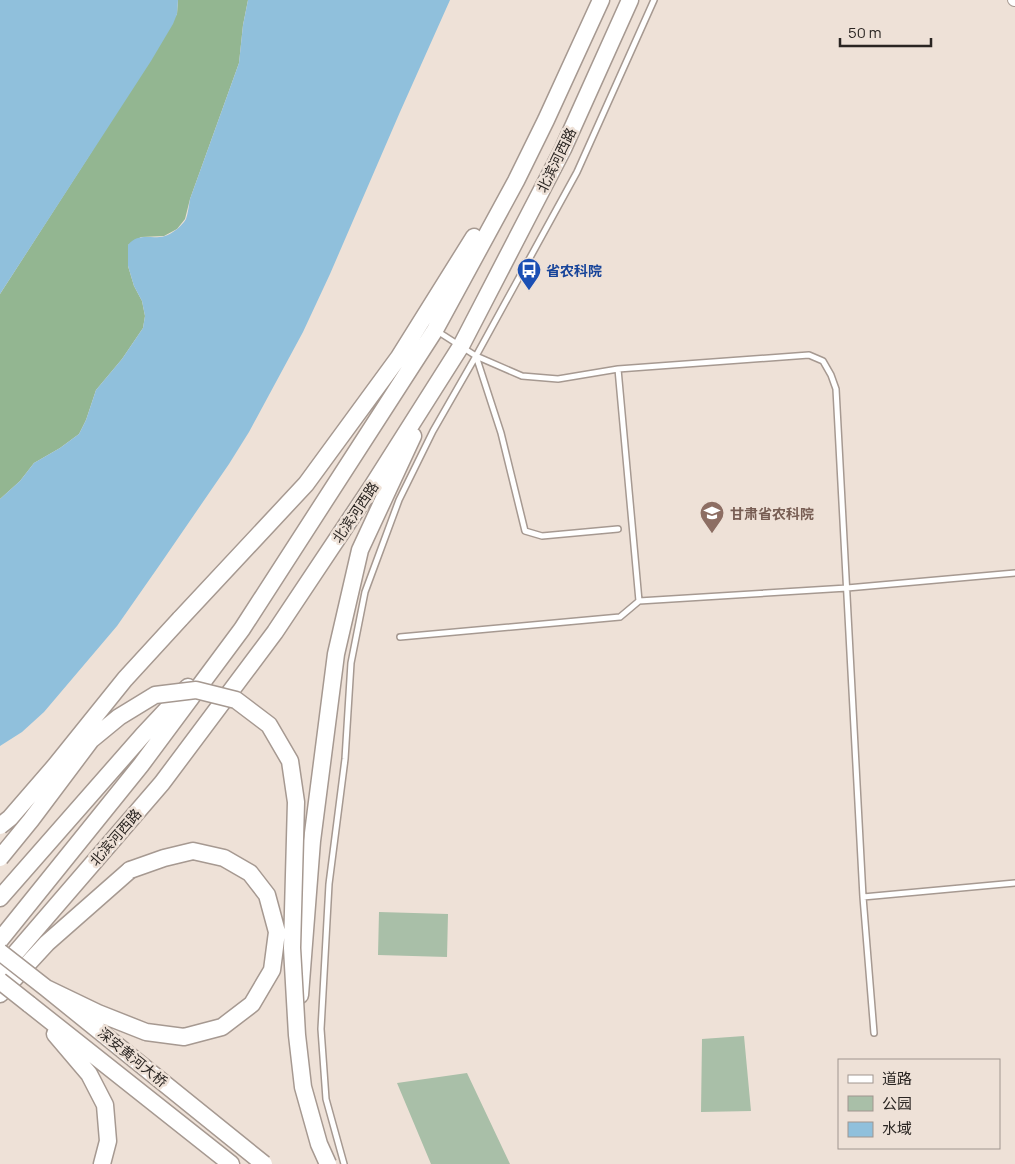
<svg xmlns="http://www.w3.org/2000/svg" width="1015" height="1164" viewBox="0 0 1015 1164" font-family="Manrope,'Noto Sans SC',sans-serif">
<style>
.green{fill:#a9bfa8}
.forest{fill:#93b691}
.water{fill:#90c0dc}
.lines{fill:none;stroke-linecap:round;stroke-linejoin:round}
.lane-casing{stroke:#a69991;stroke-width:8}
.street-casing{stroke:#a69991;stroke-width:12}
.primary-casing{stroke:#a69991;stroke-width:19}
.lane{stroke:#fff;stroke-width:5}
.street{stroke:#fff;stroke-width:10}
.primary{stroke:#fff;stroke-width:16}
.primary-bridge-casing{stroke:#a69991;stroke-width:19;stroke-linecap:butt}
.primary-bridge{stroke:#fff;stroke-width:16}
.labels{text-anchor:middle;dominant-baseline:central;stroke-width:5;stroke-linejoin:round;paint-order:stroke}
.street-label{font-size:14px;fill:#2a2522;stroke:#eee1d7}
.transit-label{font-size:14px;font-weight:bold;fill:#164399;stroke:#eee1d7;text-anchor:start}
.education-label{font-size:14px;font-weight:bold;fill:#785e54;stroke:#eee1d7;text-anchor:start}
</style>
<rect width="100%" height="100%" fill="#eee1d7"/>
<path class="green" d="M 379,912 L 448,914 L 447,957 L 378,955 Z
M 744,1036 L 751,1111 L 701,1112 L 702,1039 Z
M 467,1073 L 510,1164 L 431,1164 L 397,1083 Z"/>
<path class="forest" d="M 178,0 L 248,0 L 243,25 L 239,63 L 190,199 L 185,219 L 177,229 L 164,236 L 141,237 L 128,245 L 128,266 L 134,286 L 142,301 L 145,316 L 143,328 L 122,359 L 96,390 L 86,420 L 79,434 L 60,448 L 34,463 L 20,481 L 0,499 L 0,294 L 87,159 L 177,14 Z"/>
<path class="water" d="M 0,0 L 178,0 L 177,14 L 173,24 L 151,61 L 0,294 Z
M 248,0 L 450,0 L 400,112 L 330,274 L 303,332 L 249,432 L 229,464 L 161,563 L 117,626 L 44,712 L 22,732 L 0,746 L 0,499 L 20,481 L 34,463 L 60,448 L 79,434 L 86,420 L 96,390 L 122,359 L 143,328 L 145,316 L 142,301 L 134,286 L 128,266 L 128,245 C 139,232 151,240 165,236 C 172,234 182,226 186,219 C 188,213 189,205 190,199 L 239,63 L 243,25 Z"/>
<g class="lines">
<defs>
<path id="lane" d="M 437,331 L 476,356 L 522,376 L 558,379 L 618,369 L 809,355 L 823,361 L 831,375 L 836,389 L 863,897 L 874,1033
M 476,356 L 501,433 L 525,531 L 542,536 L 618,529
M 618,369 L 639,601 L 847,588 L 1015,573
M 400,637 L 620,617 L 639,601
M 863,897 L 1015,883
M 344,1164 L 326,1099 L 321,1029 L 329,884 L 345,759 L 351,663 L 365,592 L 399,500 L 433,431 L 476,356 L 577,172 L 654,0"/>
<path id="street" d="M 1013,0 L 1014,1"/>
<path id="primary" d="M 180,619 L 306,484 L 399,357 L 474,237
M 0,898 L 143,735 L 188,687
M 0,940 L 141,765 L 242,629 L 435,330 L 516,181 L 546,120 L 601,0
M 0,971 L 162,783 L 275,632 L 371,488 L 461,346 L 563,149 L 630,0
M 0,994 L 47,943 L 130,870
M 300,995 L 312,841 L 336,654 L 360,550 L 413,436
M 29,1004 L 231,1164
M 55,1034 L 89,1074 L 105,1105 L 108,1141 L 102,1164"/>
</defs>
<use href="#lane" class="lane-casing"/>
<use href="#street" class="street-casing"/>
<use href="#primary" class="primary-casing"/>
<use href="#lane" class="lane"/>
<use href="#street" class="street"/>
<use href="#primary" class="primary"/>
<defs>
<path id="primary-bridge" d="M 0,826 L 10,818 L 55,766 L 125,679 L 180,619
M 0,858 L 31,820 L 91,740 L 119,717 L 155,695 L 196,690 L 236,700 L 269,725 L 290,761 L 296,802 L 292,948 L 297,1035 L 303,1087 L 319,1144 L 328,1164
M 0,952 L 46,988 L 264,1164
M 0,981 L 29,1004
M 46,988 L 98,1013 L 146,1032 L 184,1037 L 222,1027 L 252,1004 L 272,970 L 277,932 L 267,895 L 250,873 L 224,858 L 193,851 L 164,858 L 130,870"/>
</defs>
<use href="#primary-bridge" class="primary-bridge-casing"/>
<use href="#primary-bridge" class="primary-bridge"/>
</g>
<defs>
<symbol id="bus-pin" viewBox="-11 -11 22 30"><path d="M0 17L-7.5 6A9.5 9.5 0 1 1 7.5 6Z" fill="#1a4fb4" stroke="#eee1d7"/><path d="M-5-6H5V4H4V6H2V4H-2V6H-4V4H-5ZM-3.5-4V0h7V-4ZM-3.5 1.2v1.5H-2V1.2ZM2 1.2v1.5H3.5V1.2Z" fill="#fff"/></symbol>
<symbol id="university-pin" viewBox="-11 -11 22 30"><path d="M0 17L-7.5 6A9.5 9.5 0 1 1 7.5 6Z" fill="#8d6e63" stroke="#eee1d7"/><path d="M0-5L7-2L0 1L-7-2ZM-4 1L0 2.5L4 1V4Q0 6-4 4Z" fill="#fff"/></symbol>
</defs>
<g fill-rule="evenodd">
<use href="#bus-pin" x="515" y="256" width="28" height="38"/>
<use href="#university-pin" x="698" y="499" width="28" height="38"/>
</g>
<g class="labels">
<g class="street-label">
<text transform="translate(556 160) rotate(-64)">北滨河西路</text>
<text transform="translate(355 512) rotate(-56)">北滨河西路</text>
<text transform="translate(115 837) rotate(-49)">北滨河西路</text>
<text transform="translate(133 1057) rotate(39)">深安黄河大桥</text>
</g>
<g class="transit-label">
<text x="546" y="270">省农科院</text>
</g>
<g class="education-label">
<text x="730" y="513">甘肃省农科院</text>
</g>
</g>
<rect x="838" y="1059" width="162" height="90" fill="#eee1d7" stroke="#a0968f"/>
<rect x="848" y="1075" width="25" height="8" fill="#ffffff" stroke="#a0968f"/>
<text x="882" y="1084" font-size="15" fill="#2a2522">道路</text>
<rect x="848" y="1096" width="25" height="15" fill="#a9bfa8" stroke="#a0968f"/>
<text x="882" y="1109" font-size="15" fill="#2a2522">公园</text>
<rect x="848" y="1122" width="25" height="15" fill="#90c0dc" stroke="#a0968f"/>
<text x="882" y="1134" font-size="15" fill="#2a2522">水域</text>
<path d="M840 38v8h91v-8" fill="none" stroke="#2a2522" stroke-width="2.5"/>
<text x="848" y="38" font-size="15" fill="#2a2522" stroke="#eee1d7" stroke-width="4" paint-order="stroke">50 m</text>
</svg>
